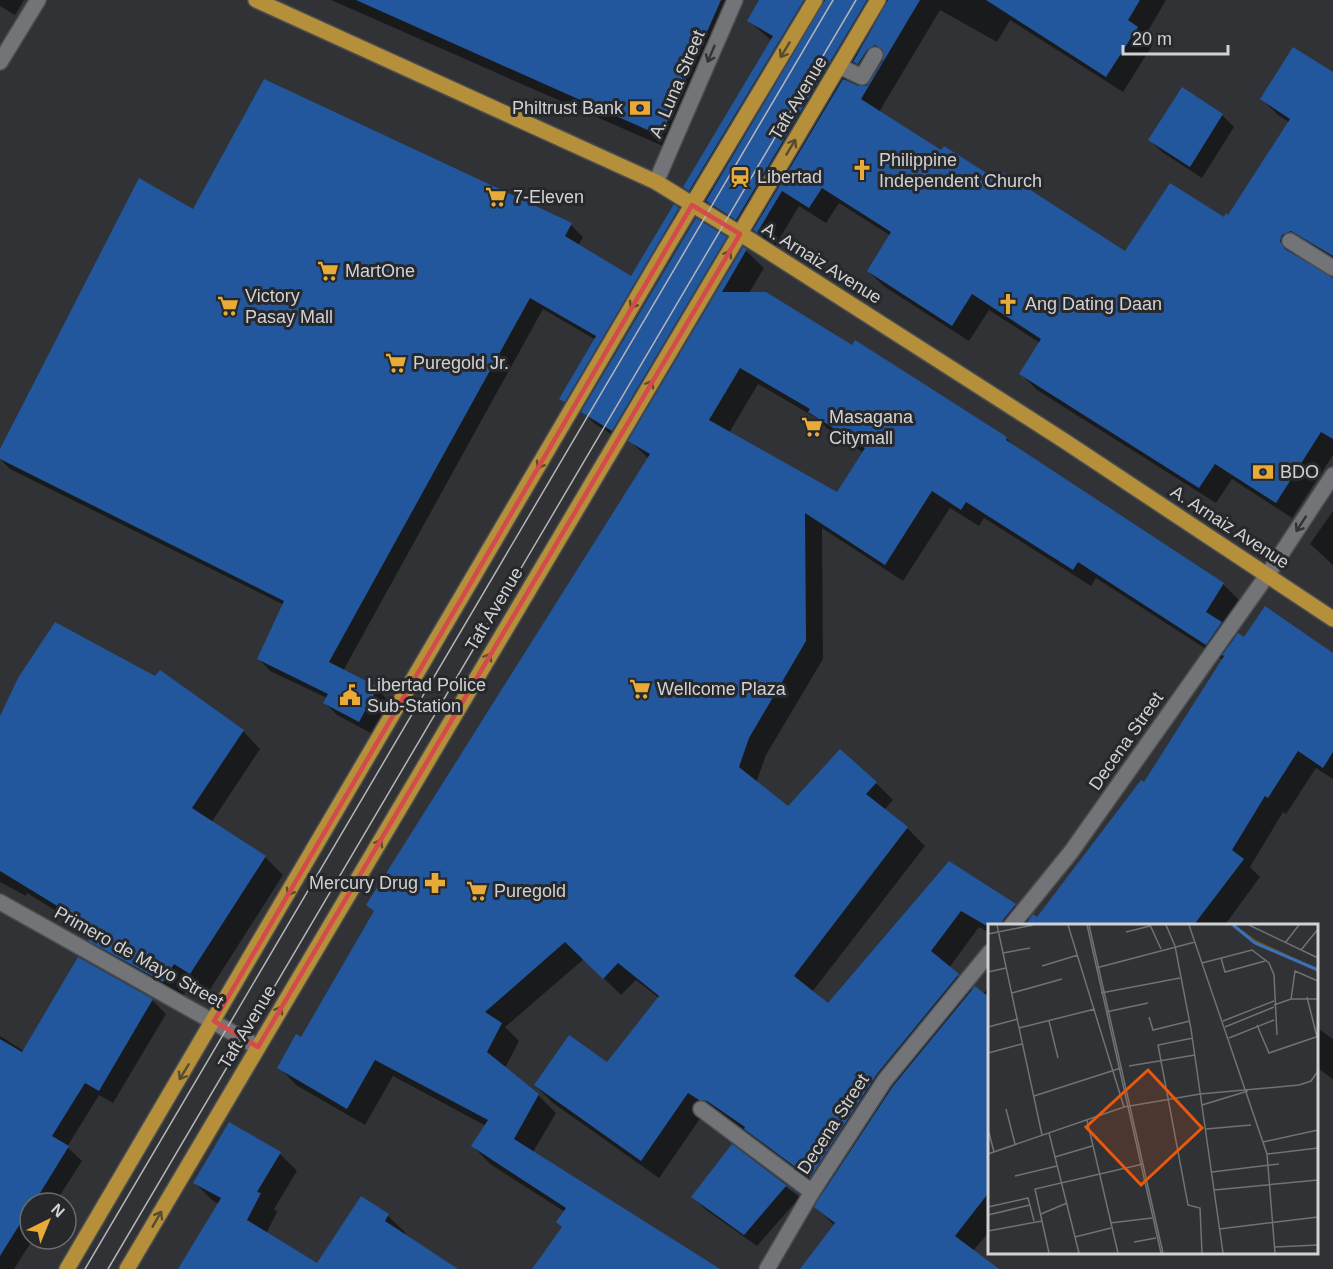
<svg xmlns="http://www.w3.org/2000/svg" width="1333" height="1269" viewBox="0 0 1333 1269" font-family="Arial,sans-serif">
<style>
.shadow{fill:#0007;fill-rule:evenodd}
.building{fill:#23579d;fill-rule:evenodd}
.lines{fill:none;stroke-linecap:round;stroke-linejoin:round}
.minor-casing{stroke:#4c4e50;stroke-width:18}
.major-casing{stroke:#4c4e50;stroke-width:18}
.minor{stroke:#727478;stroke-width:15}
.major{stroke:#b58f39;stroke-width:15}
.tram{stroke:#b3b5b7;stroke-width:1.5}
.oneway{stroke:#584c30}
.oneway2{stroke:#313337}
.marked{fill:none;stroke:#d54a4a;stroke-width:4.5;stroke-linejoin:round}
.labels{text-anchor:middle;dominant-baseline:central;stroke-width:6;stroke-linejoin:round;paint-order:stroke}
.street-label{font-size:18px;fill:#d1d2d4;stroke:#26282b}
.poi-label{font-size:18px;fill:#d1d2d4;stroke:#26282b;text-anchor:start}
.inset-river{fill:none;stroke:#3c71b9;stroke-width:3}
.inset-road{fill:none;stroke:#707275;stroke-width:1.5}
.view{fill:#e8590c;fill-opacity:0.15;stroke:#e8590c;stroke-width:3}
.inset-edge{fill:none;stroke:#d1d2d4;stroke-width:3}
</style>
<rect width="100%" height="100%" fill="#303235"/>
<path class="shadow" d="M 0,0 L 24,0 L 15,15 L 0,6 Z
M 331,0 L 732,0 L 665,147 Z
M 761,0 L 1166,0 L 1145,36 L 1153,44 L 1123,92 L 1010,20 L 997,42 L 940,10 L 879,112 L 942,153 L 1126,253 L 1229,217 L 1289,122 L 1278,115 L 1262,99 L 1333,74 L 1333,261 L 1297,253 L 1296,258 L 1333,278 L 1333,455 L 1292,518 L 1232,479 L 1216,503 L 1037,390 L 1021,374 L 1040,343 L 989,310 L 969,341 L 885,287 L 868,271 L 891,236 L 839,203 L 826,223 L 799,206 L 774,248 L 756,231 L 753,235 L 724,217 L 709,202 L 706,206 L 702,204 L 685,187 L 772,41 L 749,21 ZM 856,62 L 873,79 L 867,87 L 858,87 L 845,81 Z
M 1182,89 L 1222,115 L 1234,127 L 1202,178 L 1162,152 L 1150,140 Z
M 678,209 L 690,221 L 573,410 L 561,398 L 596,340 L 543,309 L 343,671 L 377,689 L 389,701 L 371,733 L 337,715 L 325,703 L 327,698 L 270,671 L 258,658 L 284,605 L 10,469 L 0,459 L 0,452 L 194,211 L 571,225 L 583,237 L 578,246 L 632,278 Z
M 726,238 L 738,250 L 624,442 L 595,424 L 583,412 Z
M 744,249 L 764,268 L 749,293 L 1006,438 L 1017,449 L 1223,584 L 1241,602 L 1225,627 L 1236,639 L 1333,655 L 1333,779 L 1316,768 L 1286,814 L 1283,812 L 1250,867 L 1260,877 L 1224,926 L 990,926 L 990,933 L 979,927 L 949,968 L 973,990 L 983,994 L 990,985 L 990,1231 L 973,1251 L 997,1269 L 802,1269 L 835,1226 L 816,1207 L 826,1193 L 726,1118 L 718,1117 L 706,1110 L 659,1178 L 553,1103 L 535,1085 L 607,1064 L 659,998 L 636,980 L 621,995 L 584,959 L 505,1027 L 519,1041 L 505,1068 L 538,1095 L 556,1113 L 533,1152 L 717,1269 L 534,1269 L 563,1227 L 565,1212 L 490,1164 L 473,1146 L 486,1126 L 393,1076 L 365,1125 L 296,1085 L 279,1067 L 302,1039 L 375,912 L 368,905 L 648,458 L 630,441 ZM 758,384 L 818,419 L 828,429 L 864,453 L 837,494 L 729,433 ZM 950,508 L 979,526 L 984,518 L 1091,586 L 1096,578 L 1223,660 L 1145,784 L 1037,919 L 1030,920 L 1015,905 L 949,863 L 828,1005 L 812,992 L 925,846 L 907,828 L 884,810 L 893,800 L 876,783 L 788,808 L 756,783 L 766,755 L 823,659 L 822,528 L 903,581 Z
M 1333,511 L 1333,565 L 1310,544 Z
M 0,720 L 243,731 L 260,749 L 211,823 L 265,857 L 283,875 L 209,991 L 192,981 L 181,999 L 108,958 L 90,940 L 94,934 L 27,893 L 26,896 L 0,882 Z
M 79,959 L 152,1000 L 166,1014 L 113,1103 L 99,1095 L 67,1147 L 82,1161 L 55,1203 L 30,1203 L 30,1239 L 33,1239 L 14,1269 L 0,1269 L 0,1036 L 24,1051 Z
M 1316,1027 L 1333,1039 L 1333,1079 L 1316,1067 Z
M 732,1146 L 800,1197 L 757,1246 L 705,1209 L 693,1197 Z
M 280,1154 L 297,1171 L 274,1209 L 277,1212 L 266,1234 L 317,1265 L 361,1198 L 388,1216 L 406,1233 L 404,1235 L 456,1269 L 180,1269 L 219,1204 L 212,1200 L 195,1183 Z"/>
<path class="building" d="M 356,0 L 721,0 L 661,136 Z
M 759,0 L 804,0 L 689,191 L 683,187 L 773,36 L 747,21 Z
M 825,0 L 867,0 L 736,220 L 706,201 Z
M 888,0 L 920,0 L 861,99 L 941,150 L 944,146 L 996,179 L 1001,171 L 1125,251 L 1170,183 L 1224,217 L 1226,213 L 1228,215 L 1290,119 L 1260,99 L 1293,47 L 1333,72 L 1333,256 L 1291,231 L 1282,235 L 1280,241 L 1285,249 L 1333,278 L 1333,439 L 1321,432 L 1276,503 L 1215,464 L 1199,488 L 1019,374 L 1041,339 L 972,294 L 952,326 L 867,271 L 891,232 L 822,188 L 809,208 L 782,191 L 757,233 L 753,230 L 843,79 L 858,86 L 867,86 L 883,60 L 883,50 L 875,45 L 867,50 L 858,64 L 853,62 Z
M 986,0 L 1140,0 L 1128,20 L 1138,27 L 1106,77 Z
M 264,79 L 572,223 L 565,236 L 631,276 L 674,204 L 679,208 L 565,402 L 559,399 L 596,336 L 530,298 L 329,662 L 378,687 L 359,722 L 323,703 L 328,694 L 257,659 L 284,601 L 0,459 L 0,449 L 139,178 L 193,209 Z
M 1182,87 L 1223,114 L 1190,167 L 1148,140 Z
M 696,218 L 727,237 L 612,431 L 581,412 Z
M 743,247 L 747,249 L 722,292 L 766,292 L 852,345 L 855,340 L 1007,437 L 1006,440 L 1224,583 L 1206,612 L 1222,622 L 1206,645 L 1078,562 L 1073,570 L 966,502 L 961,510 L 932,491 L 885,565 L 805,513 L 806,641 L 749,738 L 739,767 L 788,806 L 840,749 L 877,782 L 866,794 L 908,827 L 794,976 L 828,1003 L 949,861 L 1016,904 L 1003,920 L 1001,926 L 987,926 L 961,911 L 931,951 L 959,974 L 877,1074 L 810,1178 L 744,1129 L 745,1127 L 707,1101 L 699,1100 L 688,1093 L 641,1161 L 534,1085 L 569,1035 L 607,1062 L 659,996 L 618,963 L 603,979 L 565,942 L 485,1012 L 502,1023 L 487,1052 L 539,1094 L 514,1139 L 720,1269 L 532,1269 L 562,1227 L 556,1222 L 566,1208 L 471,1146 L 488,1120 L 375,1060 L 347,1109 L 277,1068 L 296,1034 L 301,1037 L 374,911 L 366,905 L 650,454 L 628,441 ZM 740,368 L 810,409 L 808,412 L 865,448 L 837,492 L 709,420 Z
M 1265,606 L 1333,653 L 1333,752 L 1323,768 L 1298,751 L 1268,798 L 1265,796 L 1232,850 L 1244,859 L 1193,926 L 1024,926 L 1033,914 L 1037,917 L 1141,780 L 1144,782 L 1224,656 L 1222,655 L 1238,633 L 1244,637 Z
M 55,622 L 155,676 L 160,670 L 244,730 L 192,808 L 266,856 L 190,974 L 174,964 L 163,982 L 88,941 L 95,929 L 0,871 L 0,716 L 18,678 Z
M 78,957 L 153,999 L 99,1091 L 85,1083 L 52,1136 L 69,1146 L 34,1203 L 30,1203 L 30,1208 L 0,1256 L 0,1039 L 22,1052 Z
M 975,986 L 990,998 L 990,1191 L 955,1236 L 999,1269 L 800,1269 L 835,1223 L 814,1207 L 820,1197 L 893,1086 Z
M 229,1122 L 281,1152 L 257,1192 L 261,1193 L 247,1220 L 317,1263 L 361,1196 L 389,1214 L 385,1221 L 458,1269 L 178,1269 L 221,1198 L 193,1183 Z
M 732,1144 L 799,1195 L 786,1186 L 744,1235 L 691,1197 Z"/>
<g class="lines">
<defs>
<path id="minor" d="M 0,62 L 38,0
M 839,66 L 862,77 L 875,55
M 656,182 L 735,0
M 1290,241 L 1333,268
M 0,902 L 258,1047
M 1011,926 L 1071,852 L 1268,574 L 1333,475
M 701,1109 L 812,1192
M 767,1269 L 812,1192 L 885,1080 L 990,952"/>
<path id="major" d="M 256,0 L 656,182 L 752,241 L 1063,440 L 1333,619
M 67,1269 L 665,250 L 815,0
M 127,1269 L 878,0"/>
</defs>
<use href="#minor" class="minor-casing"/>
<use href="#major" class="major-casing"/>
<use href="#minor" class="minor"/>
<use href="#major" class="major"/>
<path class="tram" d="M 85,1269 L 833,0
M 108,1269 L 856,0"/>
</g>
<defs><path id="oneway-shaft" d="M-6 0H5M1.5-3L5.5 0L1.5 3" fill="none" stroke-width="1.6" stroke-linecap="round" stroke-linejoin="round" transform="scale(1.5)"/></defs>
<g class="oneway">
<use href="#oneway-shaft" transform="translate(785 50) rotate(121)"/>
<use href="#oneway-shaft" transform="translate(791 147) rotate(-59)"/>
<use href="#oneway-shaft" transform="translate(726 258) rotate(-59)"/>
<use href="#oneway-shaft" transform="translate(635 301) rotate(120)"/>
<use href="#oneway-shaft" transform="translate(648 388) rotate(-59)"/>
<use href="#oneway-shaft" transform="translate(542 461) rotate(120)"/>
<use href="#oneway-shaft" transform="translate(486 661) rotate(-59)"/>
<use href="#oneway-shaft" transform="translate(377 847) rotate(-59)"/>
<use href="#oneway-shaft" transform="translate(292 888) rotate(120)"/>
<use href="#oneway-shaft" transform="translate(277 1014) rotate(-59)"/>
<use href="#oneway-shaft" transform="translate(184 1072) rotate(121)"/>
<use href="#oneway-shaft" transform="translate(157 1219) rotate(-60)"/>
</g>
<g class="oneway2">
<use href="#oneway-shaft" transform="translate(711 54) rotate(113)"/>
<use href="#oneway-shaft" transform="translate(1301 524) rotate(123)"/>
</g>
<path class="marked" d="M 692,205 L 740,234 L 258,1047 L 214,1021 Z"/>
<defs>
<symbol id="bank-bare" viewBox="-9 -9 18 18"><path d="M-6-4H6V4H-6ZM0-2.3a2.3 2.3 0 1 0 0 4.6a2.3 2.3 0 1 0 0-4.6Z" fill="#e8ab37" stroke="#26282b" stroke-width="2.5" paint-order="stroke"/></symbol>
<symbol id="church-bare" viewBox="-9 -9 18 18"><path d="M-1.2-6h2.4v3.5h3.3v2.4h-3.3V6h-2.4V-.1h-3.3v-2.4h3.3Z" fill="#e8ab37" stroke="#26282b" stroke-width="2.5" paint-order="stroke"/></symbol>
<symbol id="station-bare" viewBox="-9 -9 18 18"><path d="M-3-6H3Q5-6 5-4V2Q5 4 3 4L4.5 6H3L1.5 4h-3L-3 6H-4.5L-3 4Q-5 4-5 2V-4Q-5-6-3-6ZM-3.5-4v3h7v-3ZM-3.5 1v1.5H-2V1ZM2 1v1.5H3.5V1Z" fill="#e8ab37" stroke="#26282b" stroke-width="2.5" paint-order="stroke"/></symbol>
<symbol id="supermarket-bare" viewBox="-9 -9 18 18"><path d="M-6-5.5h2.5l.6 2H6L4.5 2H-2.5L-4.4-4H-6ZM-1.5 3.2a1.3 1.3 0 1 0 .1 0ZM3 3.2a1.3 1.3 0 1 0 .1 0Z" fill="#e8ab37" stroke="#26282b" stroke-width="2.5" paint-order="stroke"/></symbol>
<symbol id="civic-bare" viewBox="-9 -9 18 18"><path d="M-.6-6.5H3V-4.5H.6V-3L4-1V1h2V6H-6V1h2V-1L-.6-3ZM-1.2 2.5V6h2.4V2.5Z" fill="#e8ab37" stroke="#26282b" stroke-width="2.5" paint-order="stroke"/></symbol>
<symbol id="pharmacy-bare" viewBox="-9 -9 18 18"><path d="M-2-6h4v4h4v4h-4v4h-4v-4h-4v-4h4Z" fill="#e8ab37" stroke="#26282b" stroke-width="2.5" paint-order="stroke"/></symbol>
</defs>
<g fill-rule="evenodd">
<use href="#bank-bare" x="625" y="93" width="30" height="30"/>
<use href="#church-bare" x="847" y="155" width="30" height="30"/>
<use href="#station-bare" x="725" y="162" width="30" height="30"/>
<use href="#supermarket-bare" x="481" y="182" width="30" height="30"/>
<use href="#supermarket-bare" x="313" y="256" width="30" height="30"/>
<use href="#church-bare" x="993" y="289" width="30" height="30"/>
<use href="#supermarket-bare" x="213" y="291" width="30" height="30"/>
<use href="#supermarket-bare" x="381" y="348" width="30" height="30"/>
<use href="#supermarket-bare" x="797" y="412" width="30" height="30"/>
<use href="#bank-bare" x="1248" y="457" width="30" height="30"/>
<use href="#supermarket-bare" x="625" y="674" width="30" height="30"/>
<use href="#civic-bare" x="335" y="680" width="30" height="30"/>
<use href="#pharmacy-bare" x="420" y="868" width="30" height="30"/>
<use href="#supermarket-bare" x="462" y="876" width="30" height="30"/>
</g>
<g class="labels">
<g class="street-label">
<text transform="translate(677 84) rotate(-67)">A. Luna Street</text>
<text transform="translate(798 98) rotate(-59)">Taft Avenue</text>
<text transform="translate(822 263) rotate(32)">A. Arnaiz Avenue</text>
<text transform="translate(1230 527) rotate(33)">A. Arnaiz Avenue</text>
<text transform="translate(494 609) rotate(-59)">Taft Avenue</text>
<text transform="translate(1126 741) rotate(-55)">Decena Street</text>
<text transform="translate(139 957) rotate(29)">Primero de Mayo Street</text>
<text transform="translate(247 1027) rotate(-59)">Taft Avenue</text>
<text transform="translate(833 1124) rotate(-57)">Decena Street</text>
</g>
<g class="poi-label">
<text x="623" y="108" text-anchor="end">Philtrust Bank</text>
<text x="879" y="160">Philippine<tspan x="879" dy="21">Independent Church</tspan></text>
<text x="757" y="177">Libertad</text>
<text x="513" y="197">7-Eleven</text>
<text x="345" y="271">MartOne</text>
<text x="245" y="296">Victory<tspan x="245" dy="21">Pasay Mall</tspan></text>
<text x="1025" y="304">Ang Dating Daan</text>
<text x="413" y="363">Puregold Jr.</text>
<text x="829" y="417">Masagana<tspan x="829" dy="21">Citymall</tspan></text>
<text x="1280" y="472">BDO</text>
<text x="367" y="685">Libertad Police<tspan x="367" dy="21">Sub-Station</tspan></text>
<text x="657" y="689">Wellcome Plaza</text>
<text x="418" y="883" text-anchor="end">Mercury Drug</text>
<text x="494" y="891">Puregold</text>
</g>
</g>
<g transform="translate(988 924)">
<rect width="330" height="330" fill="#303235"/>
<path d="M 247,1 L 268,16 L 330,45 L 268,18 Z" fill="#6d4e13"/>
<path class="inset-river" d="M 245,1 L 267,19 L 330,46"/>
<path class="inset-road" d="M 9,1 L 54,211M 80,1 L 136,183M 99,1 L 173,329M 101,1 L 175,329M 162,1 L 173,25M 178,1 L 187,22 L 203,105 L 235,329M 201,1 L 279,230 L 287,329M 261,1 L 330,34M 138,8 L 162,2M 0,10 L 45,1M 297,19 L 311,1M 313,26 L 330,5M 15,29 L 42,24M 233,34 L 237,48 L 277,37M 214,39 L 264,26 L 281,39 L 286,51 L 289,111M 54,42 L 90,31M 108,44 L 207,18M 0,48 L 18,44M 24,69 L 74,55M 113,69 L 192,54M 319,73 L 330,117M 303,75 L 307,47 L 330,57M 286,81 L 303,75 L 330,75M 118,88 L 160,79M 161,93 L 165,106 L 202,97M 61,97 L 70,134M 235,97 L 286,77M 269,101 L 281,129 L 328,113M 0,103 L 30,95M 237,103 L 286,83M 31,104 L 107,85M 205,114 L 170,121 L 200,281 L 212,284 L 214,329M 241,114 L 286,96M 0,129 L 34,120M 141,142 L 207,131M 46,172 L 133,144M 214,181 L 260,167M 18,185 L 27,220M 99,196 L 130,329M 0,205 L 6,228M 218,205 L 263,201M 61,209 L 91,329M 275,218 L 330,206M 0,230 L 136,183 L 212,170 L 311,161 L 323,157 L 330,147M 279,230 L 330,224M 67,233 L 104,222M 224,248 L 291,240M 27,252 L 69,242M 226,266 L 330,256M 0,283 L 40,274 L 46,297M 53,290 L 79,279M 0,291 L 42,281M 122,299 L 164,294M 231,305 L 330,293M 0,307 L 54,297M 87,313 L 123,304M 146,318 L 168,314M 287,323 L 330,321M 61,329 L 47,265 L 155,240"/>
<path class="view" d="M 160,146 L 214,204 L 153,261 L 98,203 Z"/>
<rect width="330" height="330" class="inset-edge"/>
</g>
<g transform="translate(48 1221) rotate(43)"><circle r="28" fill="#26282b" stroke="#6a6c6f" stroke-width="1.5"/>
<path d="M0-4.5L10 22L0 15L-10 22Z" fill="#e8ab37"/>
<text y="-9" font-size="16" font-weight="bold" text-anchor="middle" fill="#d1d2d4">N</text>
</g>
<path d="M1123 45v9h105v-9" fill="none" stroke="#d1d2d4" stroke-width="3"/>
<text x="1132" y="45" font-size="18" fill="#d1d2d4" stroke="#26282b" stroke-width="4.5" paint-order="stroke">20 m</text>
</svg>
